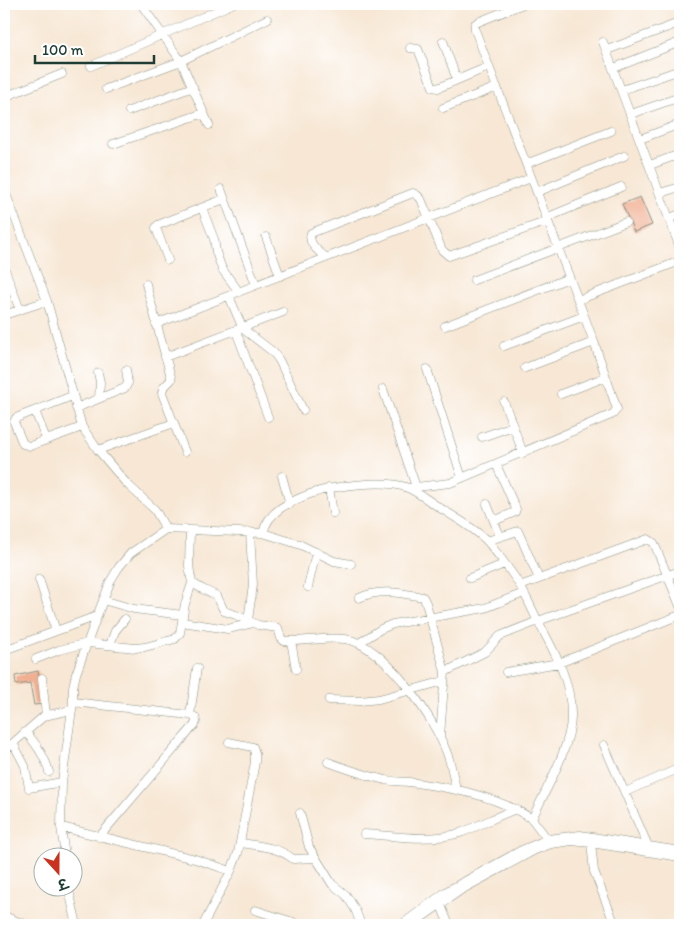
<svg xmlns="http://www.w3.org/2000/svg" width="684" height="929" viewBox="0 0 684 929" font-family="Itim,'Playpen Sans Deva',sans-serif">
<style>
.building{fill:#f1af91}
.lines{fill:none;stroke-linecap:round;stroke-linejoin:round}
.minor-casing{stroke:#8b9284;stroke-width:9}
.minor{stroke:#fff;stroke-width:8}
</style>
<rect width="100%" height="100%" fill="#fff"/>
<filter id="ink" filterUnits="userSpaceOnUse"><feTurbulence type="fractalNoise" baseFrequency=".02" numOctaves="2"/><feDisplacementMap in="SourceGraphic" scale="10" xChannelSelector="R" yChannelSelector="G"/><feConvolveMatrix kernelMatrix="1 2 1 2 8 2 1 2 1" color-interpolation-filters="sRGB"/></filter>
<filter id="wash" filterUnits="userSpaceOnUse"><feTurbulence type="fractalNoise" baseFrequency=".0096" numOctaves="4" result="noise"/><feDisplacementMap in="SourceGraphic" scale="20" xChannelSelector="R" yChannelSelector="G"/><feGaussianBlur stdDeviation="1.12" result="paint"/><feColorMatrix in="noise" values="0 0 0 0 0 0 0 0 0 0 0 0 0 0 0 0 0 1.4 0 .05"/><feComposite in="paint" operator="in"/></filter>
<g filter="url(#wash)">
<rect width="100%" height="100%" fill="#f7e7d4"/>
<g id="blocks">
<path class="building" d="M 640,197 L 652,225 L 634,232 L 622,204 Z
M 38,671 L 44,704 L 34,705 L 30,683 L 16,685 L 15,676 Z"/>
</g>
</g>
<g filter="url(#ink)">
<use href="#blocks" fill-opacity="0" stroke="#8b9284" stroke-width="1"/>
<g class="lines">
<defs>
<path id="minor" d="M 141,4 L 181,61 L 209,125
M 443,41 L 457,80 L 488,67
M 603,42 L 680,248
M 410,48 L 418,49 L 433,87 L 438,88 L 457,80
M 607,50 L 676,24
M 91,66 L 232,4
M 614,68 L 680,42
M 106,89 L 181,61 L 267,19
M 622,90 L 680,70
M 4,97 L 62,74
M 443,108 L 497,87
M 129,111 L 193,87
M 631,114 L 680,97
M 640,139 L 680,124
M 113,144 L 204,113
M 526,164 L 611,131
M 650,165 L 680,154
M 4,189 L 47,301 L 82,427 L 98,450 L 126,483 L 155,510 L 166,529 L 263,533 L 301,545 L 334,561 L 351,564
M 221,189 L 256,285
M 537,192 L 624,156
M 660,193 L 680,187
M 202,208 L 214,239 L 216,252 L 222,269 L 239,292
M 546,218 L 621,187
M 670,218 L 680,214
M 266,237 L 280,276
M 326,258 C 319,251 307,244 311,233 L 413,193 L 417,195 L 421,199 L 442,250 L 449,256 L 548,221
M 168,260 L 156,228 L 158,225 L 224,199
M 4,267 L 20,310
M 474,280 L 626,222
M 146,284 L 171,377 L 171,380 L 163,388 L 162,393 L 185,452
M 229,296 L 243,329 L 273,352 L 279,360 L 303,410
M 578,300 L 680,261
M 4,315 L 47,301
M 156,324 L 531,178
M 445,326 L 569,278
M 236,331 L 268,417
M 504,346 L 584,316
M 165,357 L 283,312
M 525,368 L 594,342
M 427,369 L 462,478
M 98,373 L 100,382 L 99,398
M 383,389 L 416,487
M 561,394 L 606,377
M 72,396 L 16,418 L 14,422 L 23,444 L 30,446 L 82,427
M 504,402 L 523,453
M 76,408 L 125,388 L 128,383 L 126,370
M 35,411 L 46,439
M 482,437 L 513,426
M 98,450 L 174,423
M 282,476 L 290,504
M 329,488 L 333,513
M 408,488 L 450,483 L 613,414 L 617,409 L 594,342 L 475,30 L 475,24 L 478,22 L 523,4
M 487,504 L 500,536
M 494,521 L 515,512 L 516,509 L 496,464
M 190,531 L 189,566 L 192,583 L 204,590 L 217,596 L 224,611 L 236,615 L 258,625 L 278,628 L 281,638 L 284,641 C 304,642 325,637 345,639 C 385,644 438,723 449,759 C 452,769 454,779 456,789
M 263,533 C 268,511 289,502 310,494 C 332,486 388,478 410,489 C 422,495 433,504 445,511 C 459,520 476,529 488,542 C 500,557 514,574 523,591 C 529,602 534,614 540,625 C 555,653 572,683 571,717 C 571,747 545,791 532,819 L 551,844
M 487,541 L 518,531 L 539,579
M 470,578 L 504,564
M 39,579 L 56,631
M 520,586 L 648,539 L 654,543 L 680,606
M 308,587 L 316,552
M 359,598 C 380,588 401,593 423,597 L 426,603 L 445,672 L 440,736
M 103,600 L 134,609 L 183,615
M 248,620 L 253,585 L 250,532
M 182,622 L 228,629 L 253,623
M 291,641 L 296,669
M 359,643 L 381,629 L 393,624 L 485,608 L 524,593
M 110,645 L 115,631 L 125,619
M 10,648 L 97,616
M 36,659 L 59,650 L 88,643 L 135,648 L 145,647 L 175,639 L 180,633 L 185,604 L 192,583
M 445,672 L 485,652 L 500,636 L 538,621 L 680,571
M 506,672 L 559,663 L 680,615
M 42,678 L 46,715
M 329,700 L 360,701 L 379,699 L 444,681
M 73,702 L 190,715 L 195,717 C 197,722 196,724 192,728 L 99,837
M 190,715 L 197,668
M 25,732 C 35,741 46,759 49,772
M 13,743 L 25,766 L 29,788 L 62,782
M 604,745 L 649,848
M 4,751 L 44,716 L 71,710
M 328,762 C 347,769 366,776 386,780 C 394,782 402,781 409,782 C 452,788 495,795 532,819
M 625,792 L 680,768
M 300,813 L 309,847 L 332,884 L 346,895 L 355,909 L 361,925
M 61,827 L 195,859 L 231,871
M 364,834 C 395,836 430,842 460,833 C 479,826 497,816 516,809
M 241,843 C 259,846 278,847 293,859 L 316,858
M 591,843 L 594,871 L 615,925
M 65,856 L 61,827 L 62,782 L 73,702 L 73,687 L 76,674 L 97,616 L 111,580 L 119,567 L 131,553 L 166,529
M 68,886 L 77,925
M 440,903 L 449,925
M 255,910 L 293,922 L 298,925
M 4,916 L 26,925
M 203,925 L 231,871 L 238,853 L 255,762 L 255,753 L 253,747 L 229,742
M 401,925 L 447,891 L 520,851 L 548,839 L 580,835 L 680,851
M 411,925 L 461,890 L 535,850 L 551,844 L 572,841 L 591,843 L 680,857"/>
</defs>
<use href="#minor" class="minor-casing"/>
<use href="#minor" class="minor"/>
</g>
</g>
<rect width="684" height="929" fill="none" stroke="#fff" stroke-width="20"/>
<g transform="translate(58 872) rotate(159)"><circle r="24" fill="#ffffff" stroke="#a5b1ae"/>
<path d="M0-4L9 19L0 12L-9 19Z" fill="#c8321e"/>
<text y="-8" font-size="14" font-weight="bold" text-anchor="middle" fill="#1f3d34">उ</text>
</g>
<path d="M35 55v8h119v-8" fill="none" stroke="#1f3d34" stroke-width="2.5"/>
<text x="42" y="55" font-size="15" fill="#1f3d34" stroke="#ffffff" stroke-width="4" paint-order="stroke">100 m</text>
</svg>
